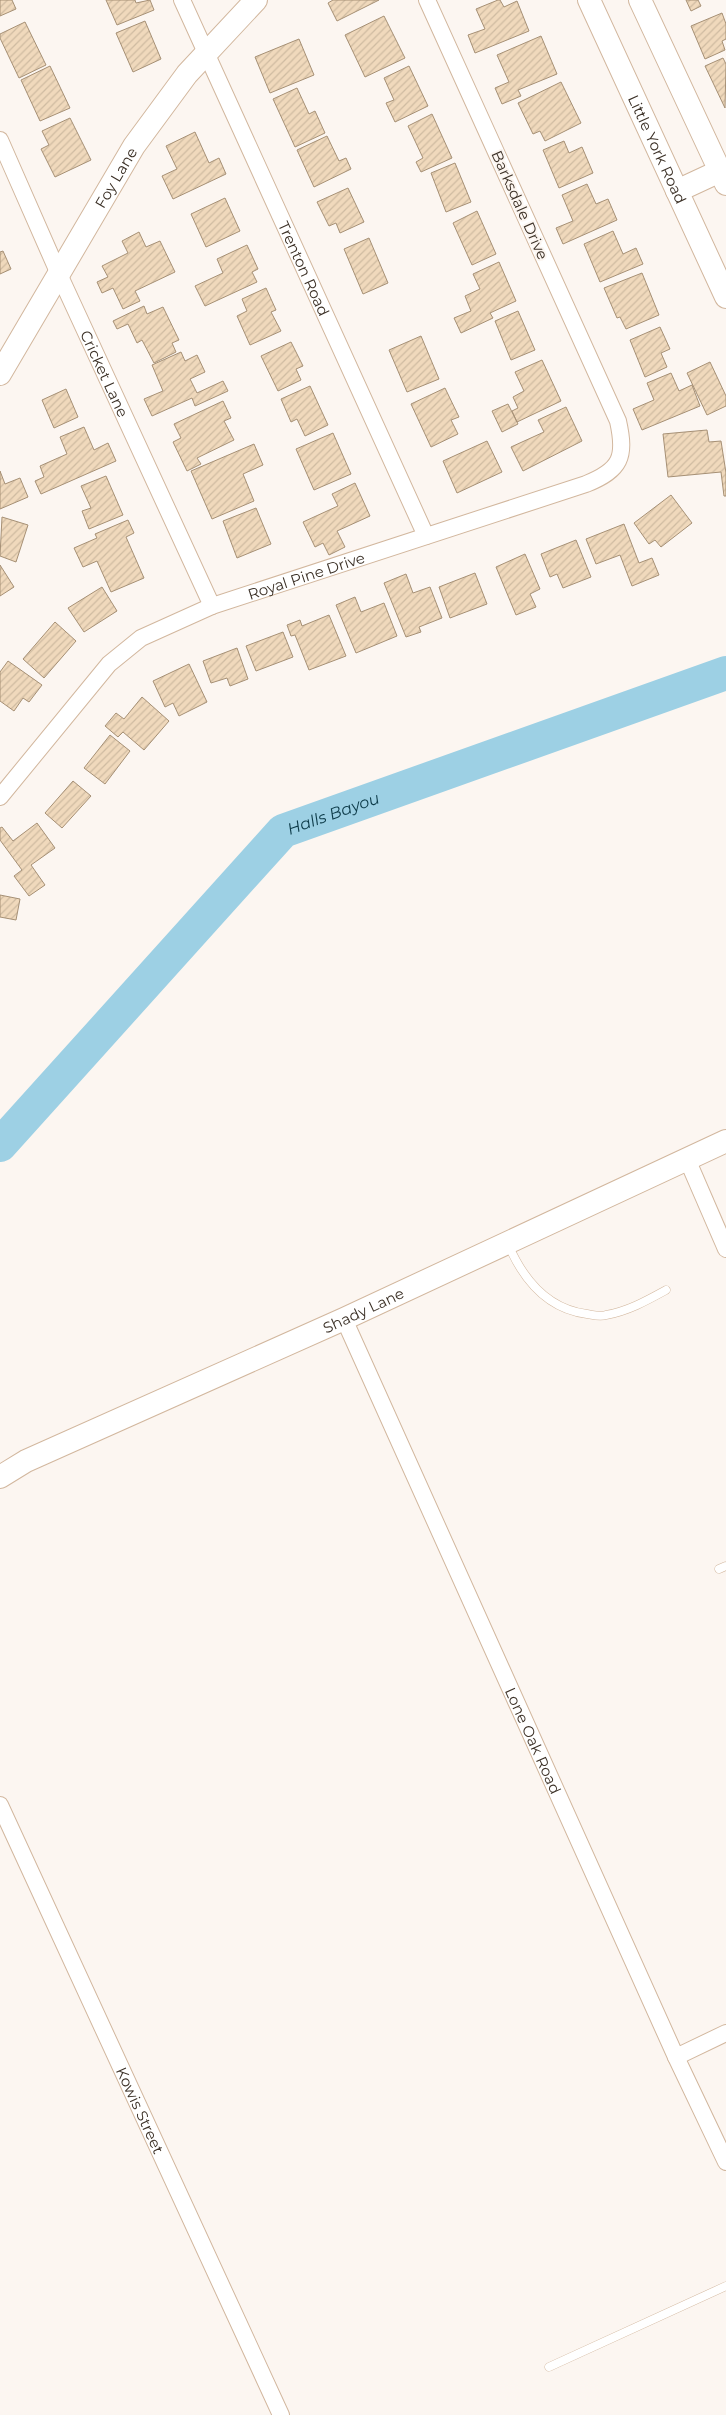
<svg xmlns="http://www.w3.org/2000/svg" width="726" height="2415" viewBox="0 0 726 2415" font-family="Montserrat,sans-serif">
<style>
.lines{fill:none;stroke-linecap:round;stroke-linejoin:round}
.river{stroke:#9dd0e4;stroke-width:34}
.building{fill:url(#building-hatch);stroke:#a69075}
.lane-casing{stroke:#d2b79e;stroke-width:9}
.street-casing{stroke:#d2b79e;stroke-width:18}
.secondary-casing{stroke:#d2b79e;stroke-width:24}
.lane{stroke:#fff;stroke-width:8}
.street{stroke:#fff;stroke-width:16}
.secondary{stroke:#fff;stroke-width:22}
.labels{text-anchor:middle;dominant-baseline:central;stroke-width:4;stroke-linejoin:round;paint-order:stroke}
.street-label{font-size:15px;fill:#3b3026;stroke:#fcf6f1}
.water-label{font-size:16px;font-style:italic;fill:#0c3a48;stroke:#fcf6f1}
</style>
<defs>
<pattern id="building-hatch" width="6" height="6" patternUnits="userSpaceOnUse" patternTransform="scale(1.25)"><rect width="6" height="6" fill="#f0d9bc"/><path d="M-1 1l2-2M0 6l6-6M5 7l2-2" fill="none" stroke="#cfbba1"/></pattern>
</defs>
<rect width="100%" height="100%" fill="#fcf6f1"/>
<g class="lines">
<path class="river" id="s1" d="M 0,1145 L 283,831 L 726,673"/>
</g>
<path class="building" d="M 0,0 L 12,0 L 16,9 L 0,16 Z
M 106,0 L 135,0 L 136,3 L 150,0 L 154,10 L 117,25 Z
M 333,0 L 379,0 L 337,21 L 328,3 Z
M 498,0 L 500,0 L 504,7 L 517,1 L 529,31 L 475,53 L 468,35 L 485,29 L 476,9 Z
M 686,0 L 698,0 L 701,6 L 691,11 Z
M 722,13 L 726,24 L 726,39 L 722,41 L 725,50 L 705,59 L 691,26 Z
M 384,16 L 405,58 L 365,77 L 345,35 Z
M 145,21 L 161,59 L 133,72 L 116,33 Z
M 25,22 L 46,65 L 19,78 L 0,38 L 0,34 Z
M 541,36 L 557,74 L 518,90 L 521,96 L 502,104 L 495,88 L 509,82 L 497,55 Z
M 299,39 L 314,75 L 270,93 L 255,57 Z
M 723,58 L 726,64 L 725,108 L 705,66 Z
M 50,66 L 70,108 L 40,121 L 21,80 Z
M 409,66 L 428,106 L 395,122 L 386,103 L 394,100 L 384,78 Z
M 561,82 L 581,123 L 545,141 L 540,131 L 533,134 L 518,103 Z
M 297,88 L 309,114 L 315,111 L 325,133 L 295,147 L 273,99 Z
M 432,114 L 452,158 L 421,172 L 416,162 L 423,158 L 408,126 Z
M 70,118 L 91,160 L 55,177 L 41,149 L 49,145 L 42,131 Z
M 195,132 L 209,163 L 219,158 L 226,174 L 173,199 L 162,176 L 177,169 L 166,146 Z
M 327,136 L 339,161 L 346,158 L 351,169 L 314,187 L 297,150 Z
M 564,141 L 569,153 L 582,147 L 593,173 L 559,188 L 543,150 Z
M 455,163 L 471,202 L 446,212 L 431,173 Z
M 587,184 L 596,204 L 608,199 L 617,220 L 563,244 L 556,228 L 573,221 L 562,195 Z
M 348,188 L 364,222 L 340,233 L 336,223 L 329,226 L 317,202 Z
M 225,198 L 240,231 L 206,247 L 191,214 Z
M 477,211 L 496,254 L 472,265 L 453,223 Z
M 613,231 L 623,254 L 636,248 L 643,264 L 600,282 L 584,244 Z
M 139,232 L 146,247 L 160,241 L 175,272 L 135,291 L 140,301 L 123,309 L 113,288 L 102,293 L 97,282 L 108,277 L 102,266 L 128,253 L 122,241 Z
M 369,238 L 388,283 L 363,294 L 344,249 Z
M 247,245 L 258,269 L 252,272 L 257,282 L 205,306 L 195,286 L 223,273 L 217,259 Z
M 3,251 L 11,269 L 0,274 L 0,252 Z
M 499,262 L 516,301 L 490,313 L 493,318 L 461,333 L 454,318 L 471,311 L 465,296 L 480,289 L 473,274 Z
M 642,273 L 659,315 L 626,329 L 620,317 L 617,318 L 604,288 Z
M 266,288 L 276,310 L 271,312 L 281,331 L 250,345 L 237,316 L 247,311 L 242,299 Z
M 144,306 L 147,314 L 163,307 L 179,340 L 172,343 L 176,352 L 154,363 L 142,340 L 137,343 L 128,324 L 117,329 L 113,321 Z
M 518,311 L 535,350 L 511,360 L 495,321 Z
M 660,327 L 670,349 L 661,353 L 667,367 L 645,377 L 630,340 Z
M 421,336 L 439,379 L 407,392 L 389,350 Z
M 291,342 L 303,366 L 296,369 L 301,380 L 278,391 L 261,356 Z
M 181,352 L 185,361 L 197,355 L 205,372 L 190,379 L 197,393 L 223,381 L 228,391 L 195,406 L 192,398 L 152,416 L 144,399 L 163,391 L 152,365 Z
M 542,360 L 561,401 L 517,422 L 512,411 L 518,408 L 513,397 L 524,391 L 515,372 Z
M 710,362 L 726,396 L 726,406 L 707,415 L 687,373 Z
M 671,373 L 679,391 L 692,385 L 700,406 L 642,430 L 633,409 L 654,400 L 647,383 Z
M 310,386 L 328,425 L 305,436 L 297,419 L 291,422 L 281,399 Z
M 445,388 L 459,417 L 451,420 L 458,434 L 431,447 L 411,404 Z
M 66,389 L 78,417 L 54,428 L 42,400 Z
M 223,401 L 231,418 L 224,421 L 234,440 L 197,458 L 201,464 L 187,471 L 173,442 L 181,438 L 174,424 Z
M 508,404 L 518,424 L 502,432 L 492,411 Z
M 566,407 L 582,441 L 523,471 L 511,447 L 544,432 L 538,420 Z
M 84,427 L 94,450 L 108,443 L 116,461 L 41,494 L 35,481 L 44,477 L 40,466 L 67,454 L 60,437 Z
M 707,430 L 709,442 L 721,441 L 726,473 L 726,496 L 724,496 L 721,472 L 668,477 L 663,434 Z
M 333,433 L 351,474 L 314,490 L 296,449 Z
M 487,441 L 502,472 L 457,493 L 443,461 Z
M 254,444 L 263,465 L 243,474 L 254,501 L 212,519 L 191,471 Z
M 0,471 L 5,484 L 20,478 L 28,497 L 0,509 Z
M 106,476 L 123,515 L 89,529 L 82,511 L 91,508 L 81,486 Z
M 355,483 L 370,516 L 337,531 L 345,547 L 329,555 L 323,543 L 315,547 L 303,522 L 338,506 L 332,494 Z
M 671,495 L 692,523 L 661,547 L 655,540 L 649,544 L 634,523 Z
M 256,508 L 271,544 L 237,558 L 223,521 Z
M 2,517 L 28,525 L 16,562 L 0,556 Z
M 128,520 L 134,533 L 126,537 L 144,578 L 111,592 L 97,561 L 83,567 L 74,548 L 97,538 L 95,534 Z
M 624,524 L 639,563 L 652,558 L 659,575 L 632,586 L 620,555 L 596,564 L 586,539 Z
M 576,540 L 591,577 L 563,588 L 557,574 L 550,577 L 541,554 Z
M 525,554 L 540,589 L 530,594 L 536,607 L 516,615 L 496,567 Z
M 0,565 L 14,587 L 0,596 Z
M 475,573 L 487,604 L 450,618 L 439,587 Z
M 406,574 L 413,593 L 430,587 L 442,618 L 419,627 L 421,632 L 406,637 L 384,583 Z
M 102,587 L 117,611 L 84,632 L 68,608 Z
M 355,597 L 361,612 L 384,603 L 397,636 L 356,653 L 336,605 Z
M 329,615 L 346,656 L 309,670 L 295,635 L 291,636 L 287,625 L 300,620 L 302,626 Z
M 55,622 L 76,641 L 44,678 L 23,659 Z
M 283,632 L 293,657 L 256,671 L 246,646 Z
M 237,648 L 248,679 L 230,686 L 227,678 L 211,683 L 203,661 Z
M 8,661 L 42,685 L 29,702 L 23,698 L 14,711 L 0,701 L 0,672 Z
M 189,664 L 207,702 L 179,716 L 173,703 L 165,707 L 153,681 Z
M 142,697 L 169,721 L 144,750 L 123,732 L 118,737 L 105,726 L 116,713 L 124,719 Z
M 110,735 L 130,751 L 105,784 L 84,768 Z
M 73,781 L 91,796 L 62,828 L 45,813 Z
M 37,823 L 55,848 L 31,865 L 45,885 L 29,896 L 14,876 L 22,870 L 0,840 L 0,828 L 2,827 L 13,841 Z
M 0,895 L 20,899 L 16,920 L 0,917 Z"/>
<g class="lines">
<defs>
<path id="lane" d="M 508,1244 C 523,1279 547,1309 587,1314 C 593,1315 600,1317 606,1315 C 628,1311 646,1301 666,1290
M 719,1569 L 726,1566
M 549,2367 L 726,2286"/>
<g id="street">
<path id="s2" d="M 182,0 L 426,536"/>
<path id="s3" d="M 0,140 L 58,272 L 212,606"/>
<path id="s4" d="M 0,797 L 109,664 L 141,638 L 212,606 L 586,484 C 621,470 626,457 618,421 L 427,0"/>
<path d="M 687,1159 L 726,1249"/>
<path id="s5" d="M 344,1319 L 676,2057 L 726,2162"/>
<path id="s6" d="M 0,1805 L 281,2415"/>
<path d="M 676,2057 L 726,2033"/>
</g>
<g id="secondary">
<path id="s7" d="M 589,0 L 726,297"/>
<path d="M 640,0 L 726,184"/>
<path d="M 677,191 L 720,171"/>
<path id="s8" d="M 0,374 L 134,146 L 187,74 L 256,0"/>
<path id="s9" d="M 0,1477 L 26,1461 L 344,1319 L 726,1141"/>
</g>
</defs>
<use href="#lane" class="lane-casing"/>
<use href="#street" class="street-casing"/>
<use href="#secondary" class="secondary-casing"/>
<use href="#lane" class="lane"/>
<use href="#street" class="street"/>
<use href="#secondary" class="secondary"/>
</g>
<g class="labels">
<g class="street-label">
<text stroke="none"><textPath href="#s7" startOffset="164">Little York Road</textPath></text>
<text stroke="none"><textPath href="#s8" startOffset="228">Foy Lane</textPath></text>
<text transform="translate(520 205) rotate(66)">Barksdale Drive</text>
<text stroke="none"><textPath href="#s2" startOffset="295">Trenton Road</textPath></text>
<text stroke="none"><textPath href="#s3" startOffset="256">Cricket Lane</textPath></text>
<text stroke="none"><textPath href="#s4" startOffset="390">Royal Pine Drive</textPath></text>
<text stroke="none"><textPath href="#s9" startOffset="400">Shady Lane</textPath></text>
<text stroke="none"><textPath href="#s5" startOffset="462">Lone Oak Road</textPath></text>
<text stroke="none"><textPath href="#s6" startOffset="336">Kowis Street</textPath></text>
</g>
<g class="water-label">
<text stroke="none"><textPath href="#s1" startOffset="476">Halls Bayou</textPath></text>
</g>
</g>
</svg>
